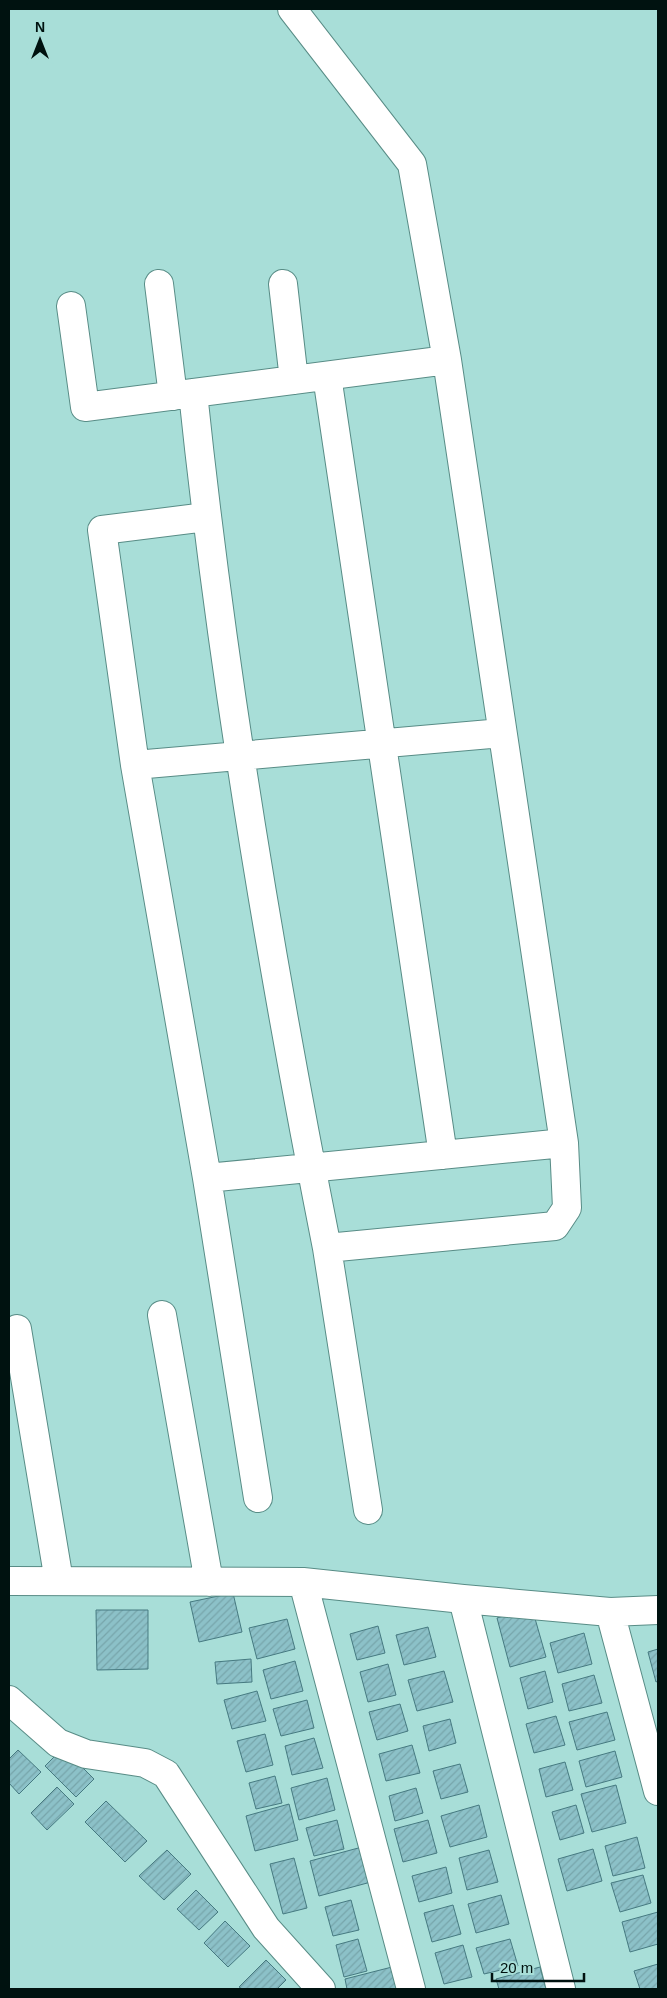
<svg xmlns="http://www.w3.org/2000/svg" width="667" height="1998" viewBox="0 0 667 1998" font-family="Arial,sans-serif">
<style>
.building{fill:url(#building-hatch);stroke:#467a81}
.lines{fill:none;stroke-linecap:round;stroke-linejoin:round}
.minor-casing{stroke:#588c86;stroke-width:30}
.minor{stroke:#fff;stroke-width:28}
</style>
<defs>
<pattern id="building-hatch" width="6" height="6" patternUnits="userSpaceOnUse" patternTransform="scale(1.25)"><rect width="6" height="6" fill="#8cc1c8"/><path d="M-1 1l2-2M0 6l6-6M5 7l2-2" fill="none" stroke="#77a5ab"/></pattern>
</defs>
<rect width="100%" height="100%" fill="#a8ded8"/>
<path class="building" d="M 233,1593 L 242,1632 L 199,1642 L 190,1602 Z
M 532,1608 L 546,1657 L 510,1667 L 497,1618 Z
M 96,1610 L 148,1610 L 148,1669 L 97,1670 Z
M 287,1619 L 295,1649 L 257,1659 L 249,1628 Z
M 378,1626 L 385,1653 L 357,1660 L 350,1634 Z
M 428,1627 L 436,1657 L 404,1665 L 396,1635 Z
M 584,1633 L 592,1664 L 558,1673 L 550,1643 Z
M 658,1649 L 658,1681 L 656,1682 L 648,1652 Z
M 251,1659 L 252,1682 L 217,1684 L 215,1662 Z
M 295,1661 L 303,1691 L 271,1699 L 263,1670 Z
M 388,1664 L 396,1695 L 368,1702 L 360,1672 Z
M 444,1671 L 453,1702 L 417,1711 L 408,1680 Z
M 545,1671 L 553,1702 L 528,1709 L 520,1678 Z
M 594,1675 L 602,1703 L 569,1711 L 562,1684 Z
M 257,1691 L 266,1721 L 232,1729 L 224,1700 Z
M 307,1700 L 314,1728 L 281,1736 L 273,1709 Z
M 400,1704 L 408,1731 L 377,1740 L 369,1712 Z
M 607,1712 L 615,1740 L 577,1750 L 569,1722 Z
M 556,1716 L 565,1745 L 534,1753 L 526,1724 Z
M 450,1719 L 456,1743 L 429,1751 L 423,1726 Z
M 265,1734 L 273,1765 L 246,1772 L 237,1741 Z
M 314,1738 L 323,1768 L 292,1775 L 285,1746 Z
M 412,1745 L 420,1773 L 386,1781 L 379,1754 Z
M 63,1748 L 94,1779 L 76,1797 L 45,1766 Z
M 18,1750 L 41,1772 L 19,1794 L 9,1783 L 9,1759 Z
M 615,1751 L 622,1777 L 586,1787 L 579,1761 Z
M 565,1762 L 573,1790 L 546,1797 L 539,1769 Z
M 460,1764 L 468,1792 L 441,1799 L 433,1771 Z
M 275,1776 L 282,1803 L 256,1809 L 249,1783 Z
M 327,1778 L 335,1810 L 299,1820 L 291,1788 Z
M 616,1785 L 626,1823 L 592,1832 L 581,1794 Z
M 57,1787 L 74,1804 L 47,1830 L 31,1813 Z
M 416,1788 L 423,1813 L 395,1821 L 389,1796 Z
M 106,1801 L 147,1841 L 125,1862 L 85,1822 Z
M 289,1804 L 298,1840 L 255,1851 L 246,1816 Z
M 479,1805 L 487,1837 L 450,1847 L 441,1816 Z
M 576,1805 L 584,1833 L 560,1840 L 552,1812 Z
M 337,1820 L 344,1849 L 314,1856 L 306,1828 Z
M 428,1820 L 437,1853 L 403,1862 L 394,1829 Z
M 637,1837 L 645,1868 L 613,1876 L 605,1846 Z
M 362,1847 L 371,1882 L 319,1896 L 310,1861 Z
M 593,1849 L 602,1881 L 567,1891 L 558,1859 Z
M 167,1850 L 191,1874 L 164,1900 L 139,1876 Z
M 489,1850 L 498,1882 L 467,1890 L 459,1858 Z
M 294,1858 L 307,1908 L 283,1914 L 270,1864 Z
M 446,1867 L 452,1893 L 419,1902 L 412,1876 Z
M 643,1875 L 651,1903 L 620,1912 L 611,1883 Z
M 196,1890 L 218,1912 L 199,1930 L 177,1909 Z
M 501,1895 L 509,1924 L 476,1933 L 468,1904 Z
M 351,1900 L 359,1930 L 333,1936 L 325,1907 Z
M 453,1905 L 461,1934 L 432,1942 L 424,1913 Z
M 658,1912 L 658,1944 L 630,1952 L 622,1922 Z
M 225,1921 L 250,1946 L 228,1967 L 204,1943 Z
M 358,1939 L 367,1971 L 344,1977 L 336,1945 Z
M 510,1939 L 518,1966 L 484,1974 L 476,1948 Z
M 463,1945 L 472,1977 L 444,1984 L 435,1953 Z
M 266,1960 L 286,1980 L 277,1989 L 242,1989 L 239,1987 Z
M 658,1964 L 658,1989 L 640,1989 L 634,1971 Z
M 392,1967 L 398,1989 L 347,1989 L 345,1979 Z
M 540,1967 L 546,1989 L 499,1989 L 496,1979 Z"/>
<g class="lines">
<defs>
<path id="minor" d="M 159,284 L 173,396
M 283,284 L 294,380
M 71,306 L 85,407 L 447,360
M 327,376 L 443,1155
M 193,393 C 223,680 271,965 327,1248 L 555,1226 L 567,1208 L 564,1143 L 447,360 L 412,164 L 292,9
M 206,517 L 102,530 L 135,765 L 207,1178 L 258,1498
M 135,765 L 502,733
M 207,1178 L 564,1143
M 327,1248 L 368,1510
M 162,1315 L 209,1582
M 17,1329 L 59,1581
M 9,1581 L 303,1582 L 463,1599 L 610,1612 L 658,1610
M 303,1582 L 411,1989
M 463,1599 L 561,1989
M 610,1612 L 658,1791
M 9,1700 L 58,1743 L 86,1754 L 145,1763 L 166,1774 L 266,1928 L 321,1989"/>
</defs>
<use href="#minor" class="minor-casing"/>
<use href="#minor" class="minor"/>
</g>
<rect width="667" height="1998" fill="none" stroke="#001210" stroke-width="20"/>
<g transform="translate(40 40)" stroke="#a8ded8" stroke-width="4" paint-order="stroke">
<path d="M0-4L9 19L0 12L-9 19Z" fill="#001210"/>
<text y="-8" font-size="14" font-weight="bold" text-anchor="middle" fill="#001210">N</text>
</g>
<path d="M492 1973v8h92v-8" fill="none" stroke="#001210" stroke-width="2.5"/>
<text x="500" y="1973" font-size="15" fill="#001210" stroke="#a8ded8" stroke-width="4" paint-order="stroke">20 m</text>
</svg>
